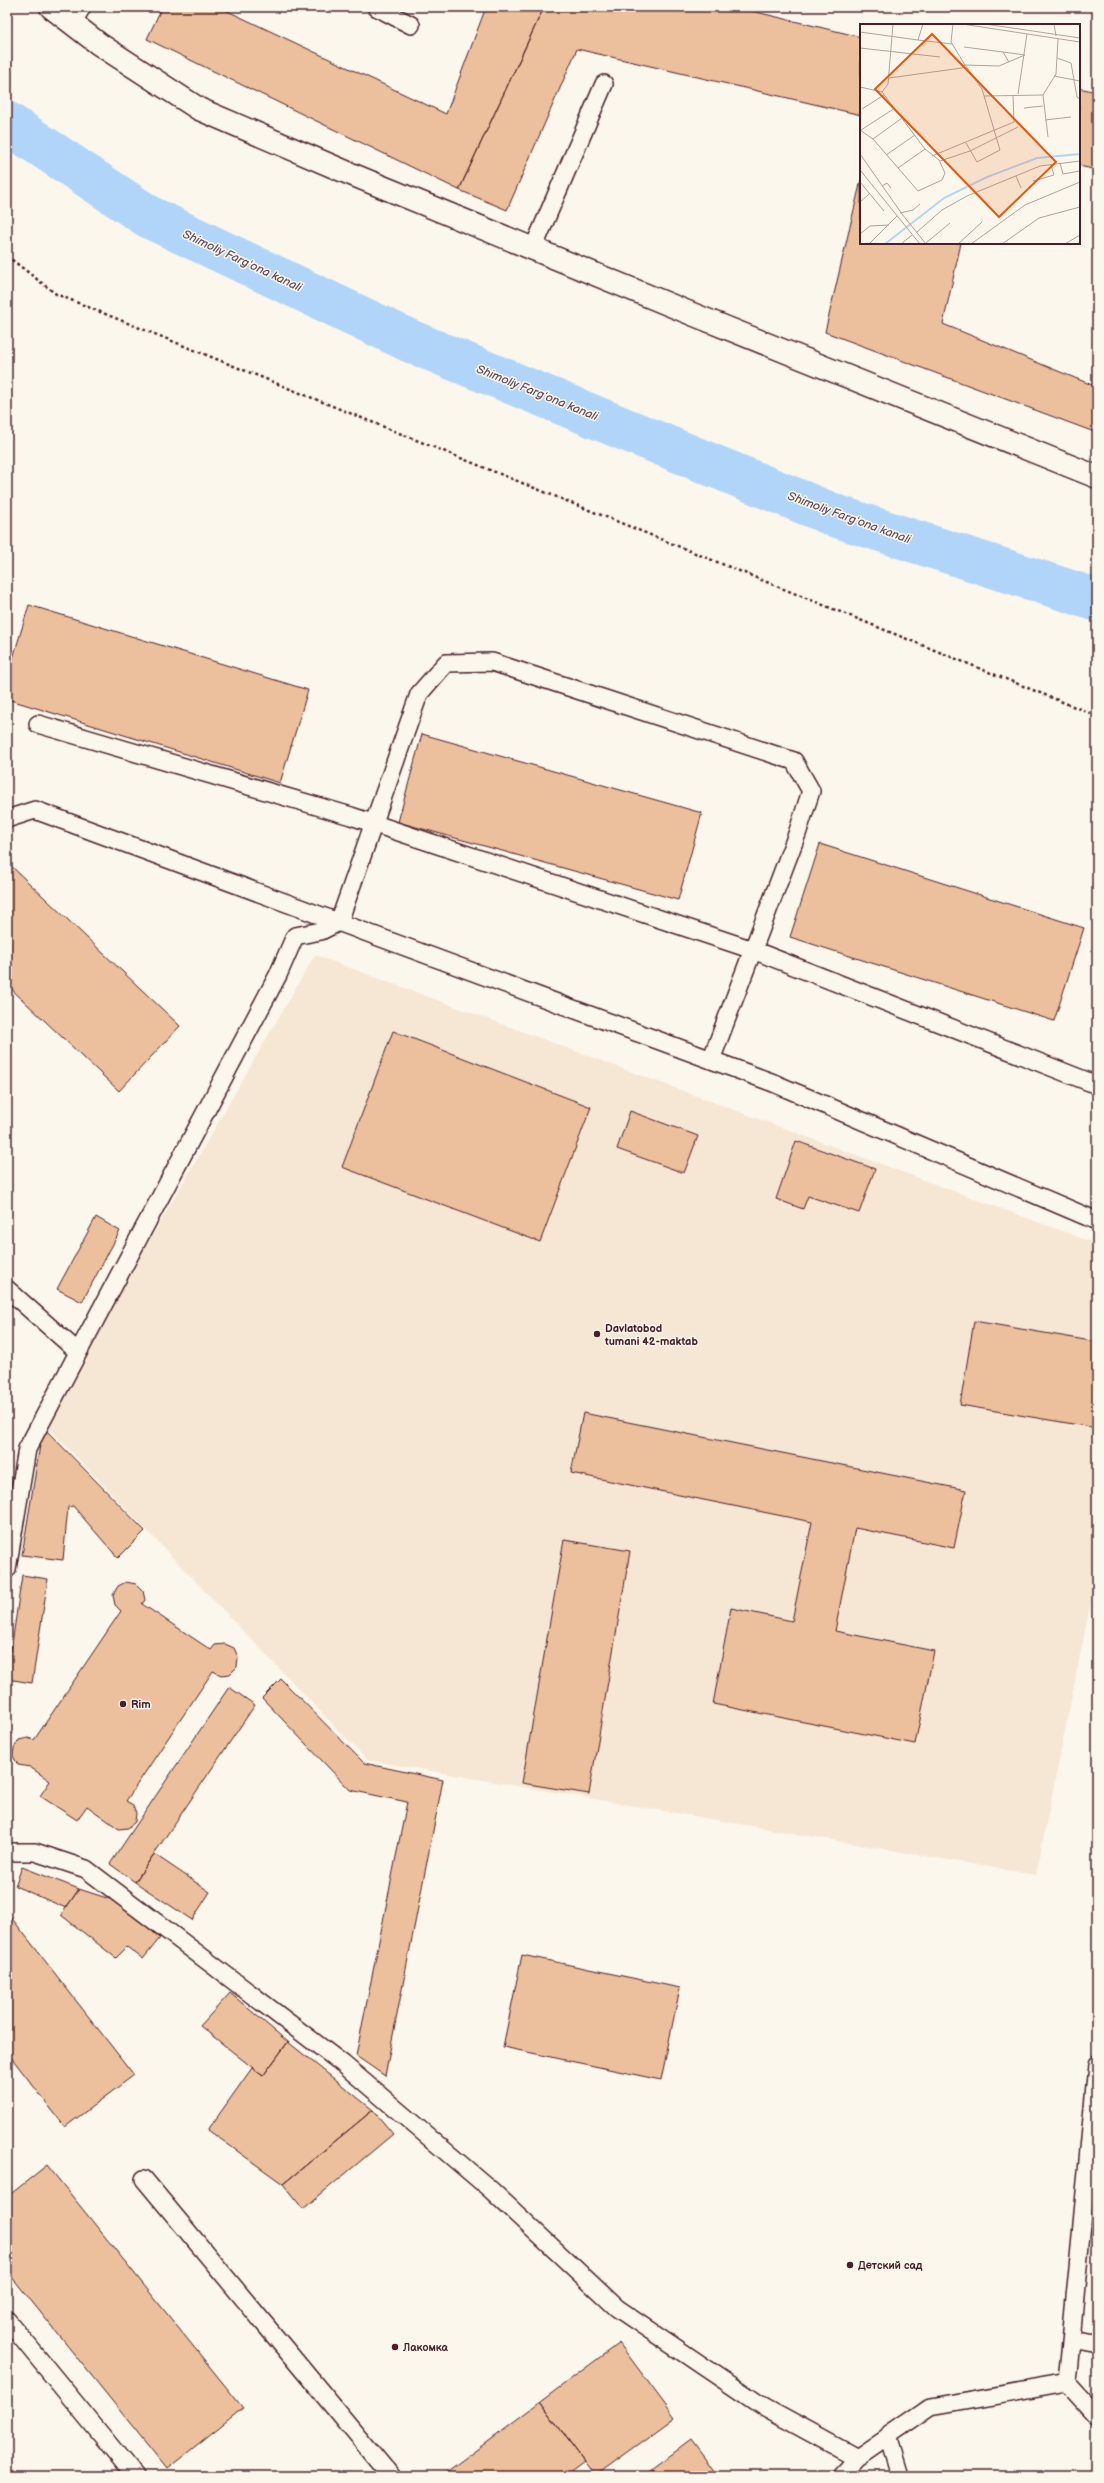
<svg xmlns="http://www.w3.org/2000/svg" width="1104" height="2483" viewBox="0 0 1104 2483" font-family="'Balsamiq Sans',sans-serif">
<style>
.built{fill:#f6e6d4}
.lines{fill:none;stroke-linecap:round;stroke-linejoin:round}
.canal{stroke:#b0d5f9;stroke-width:43}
.building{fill:#ecc09c;stroke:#4a1f2b}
.lane-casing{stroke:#4a1f2b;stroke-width:20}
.street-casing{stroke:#4a1f2b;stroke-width:25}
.path{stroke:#4a1f2b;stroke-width:2.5;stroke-dasharray:3 3;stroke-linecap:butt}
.lane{stroke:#fbf7ec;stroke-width:17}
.street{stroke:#fbf7ec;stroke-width:22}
.poi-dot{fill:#4a1f2b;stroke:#fbf7ec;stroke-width:1.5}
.labels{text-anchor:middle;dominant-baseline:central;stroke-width:3;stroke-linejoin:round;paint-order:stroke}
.poi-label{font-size:11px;font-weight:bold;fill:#4a1f2b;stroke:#fbf7ec;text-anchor:start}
.water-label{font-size:12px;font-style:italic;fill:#644c5e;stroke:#fbf7ec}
.inset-river{fill:none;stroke:#b0d5f9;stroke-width:2}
.inset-road{fill:none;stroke:#b4a19f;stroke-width:1}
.view{fill:#e8590c;fill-opacity:0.15;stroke:#e8590c;stroke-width:2}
.inset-edge{fill:none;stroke:#4a1f2b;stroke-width:2}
</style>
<rect width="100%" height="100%" fill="#fbf7ec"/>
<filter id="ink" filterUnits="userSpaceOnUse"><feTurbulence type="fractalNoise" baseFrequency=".025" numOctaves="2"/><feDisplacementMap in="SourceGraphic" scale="8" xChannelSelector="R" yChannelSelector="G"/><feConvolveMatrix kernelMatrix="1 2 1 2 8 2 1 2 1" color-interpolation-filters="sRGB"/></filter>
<g filter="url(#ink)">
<path class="built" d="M 315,955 L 1097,1244 L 1097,1571 L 1036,1875 L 367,1760 L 44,1423 Z"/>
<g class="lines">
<path class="canal" d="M 7,123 L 149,217 L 410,341 L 836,516 L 1097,600"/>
</g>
<path class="building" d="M 162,7 L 219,7 L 446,114 L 486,7 L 544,7 L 459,190 L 147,39 Z
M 544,7 L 735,7 L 861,37 L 861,115 L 577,49 L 507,210 L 459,190 Z
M 1079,88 L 1097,92 L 1097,170 L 1079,166 Z
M 861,180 L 861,243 L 961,243 L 943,324 L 1097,387 L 1097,433 L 825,332 Z
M 29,605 L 308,690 L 280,783 L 7,699 L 7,678 Z
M 422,734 L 702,813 L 678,900 L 398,822 Z
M 820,844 L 1084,928 L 1054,1021 L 790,937 Z
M 8,863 L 180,1026 L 119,1091 L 7,985 Z
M 393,1031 L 591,1107 L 540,1242 L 342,1167 Z
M 630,1111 L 698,1136 L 684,1173 L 617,1149 Z
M 796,1141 L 875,1169 L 859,1213 L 808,1196 L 803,1209 L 776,1199 Z
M 96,1217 L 120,1231 L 82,1302 L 57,1289 Z
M 974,1321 L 1097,1342 L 1097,1428 L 960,1405 Z
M 583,1413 L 966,1490 L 954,1548 L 855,1528 L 835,1631 L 934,1651 L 915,1744 L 713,1704 L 731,1608 L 792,1621 L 812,1522 L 571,1473 Z
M 43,1427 L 145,1531 L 118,1558 L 73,1506 L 68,1507 L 63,1560 L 22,1555 Z
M 564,1540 L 630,1551 L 589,1794 L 522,1783 Z
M 22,1575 L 48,1579 L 32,1683 L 7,1679 Z
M 126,1582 L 136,1584 L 143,1591 L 145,1600 L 142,1604 L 211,1650 L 215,1645 L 225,1644 L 234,1648 L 238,1657 L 237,1667 L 230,1674 L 221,1675 L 213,1671 L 126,1801 L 133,1805 L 136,1813 L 135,1822 L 128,1828 L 119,1829 L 87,1806 L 77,1820 L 40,1796 L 50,1781 L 30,1767 L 18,1765 L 13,1756 L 14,1748 L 19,1740 L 28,1738 L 34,1740 L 121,1611 L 115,1605 L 113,1595 L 118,1586 Z
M 281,1679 L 364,1763 L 443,1780 L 385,2076 L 356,2056 L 407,1802 L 350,1790 L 262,1698 Z
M 229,1687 L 255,1705 L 135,1882 L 110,1864 Z
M 154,1854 L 210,1892 L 192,1920 L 135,1882 Z
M 22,1867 L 79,1889 L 66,1908 L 15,1886 Z
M 79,1889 L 119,1902 L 160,1938 L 143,1959 L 127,1947 L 116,1958 L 61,1915 Z
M 7,1912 L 134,2075 L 65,2127 L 7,2052 Z
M 522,1955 L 680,1988 L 661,2080 L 503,2047 Z
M 230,1993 L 288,2042 L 263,2076 L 200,2026 Z
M 288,2042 L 373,2110 L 283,2184 L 208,2130 L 252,2068 L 263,2076 Z
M 373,2110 L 393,2134 L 303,2209 L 283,2184 Z
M 47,2165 L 243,2408 L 167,2469 L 7,2271 L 7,2197 Z
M 619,2343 L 675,2418 L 595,2476 L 540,2402 Z
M 540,2402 L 584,2461 L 564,2476 L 441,2476 Z
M 691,2440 L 718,2476 L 657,2476 L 652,2469 Z
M 652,2469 L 657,2476 L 642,2476 Z"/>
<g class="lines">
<defs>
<path id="lane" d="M 376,7 L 411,25
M 72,24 L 82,7
M 533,249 L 604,84
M 38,724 L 351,816 L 753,950 L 1097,1085
M 7,819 L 35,810 L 771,1082 L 1097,1221
M 7,1289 L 78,1352
M 7,1569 L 27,1449 L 278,975 L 295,936 L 321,931 L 339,922 L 419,694 L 446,663 L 492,662 L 794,761 L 811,791 L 797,834 L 711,1060
M 7,1852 L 35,1852 L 86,1869 L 343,2064 L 491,2190 L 617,2308 L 765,2408 L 857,2458
M 144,2179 L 391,2476
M 7,2320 L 135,2476
M 1071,2340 L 1097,2345
M 1067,2383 L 1097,2065
M 888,2436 L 900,2476
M 840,2476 L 857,2458 L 931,2407 L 1067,2383 L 1097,2416"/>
<path id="street" d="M 51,7 L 99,44 L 199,109 L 346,172 L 697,316 L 1097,477"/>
</defs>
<use href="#lane" class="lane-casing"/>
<use href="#street" class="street-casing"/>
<path class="path" d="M 7,256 L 56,294 L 1097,716"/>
<use href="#lane" class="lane"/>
<use href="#street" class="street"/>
</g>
</g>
<g class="poi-dot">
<circle cx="597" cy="1334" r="4"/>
<circle cx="123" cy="1704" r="4"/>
<circle cx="850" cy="2265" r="4"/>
<circle cx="395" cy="2347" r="4"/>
</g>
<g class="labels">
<g class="poi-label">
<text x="605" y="1328">Davlatobod<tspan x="605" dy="13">tumani 42-maktab</tspan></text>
<text x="131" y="1704">Rim</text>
<text x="858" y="2265">Детский сад</text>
<text x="403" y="2347">Лакомка</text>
</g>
<g class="water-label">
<text transform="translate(242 261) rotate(25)">Shimoliy Fargʻona kanali</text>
<text transform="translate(537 393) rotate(22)">Shimoliy Fargʻona kanali</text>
<text transform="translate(849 518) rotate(20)">Shimoliy Fargʻona kanali</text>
</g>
</g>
<g transform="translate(860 24)">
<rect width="220" height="220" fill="#fbf7ec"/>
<path class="inset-river" d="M 25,220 L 84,174 L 127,153 L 177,134 L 220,130"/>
<path class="inset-road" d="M 102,0 L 220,18M 125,0 L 220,14M 194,0 L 196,12M 0,8 L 58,16 L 63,0M 58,16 L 92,20M 104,23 L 143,28 L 149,38M 0,24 L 80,33M 197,34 L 211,39 L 217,73 L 220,75M 105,41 L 122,65 L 140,126 L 117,138 L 106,119M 105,41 L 139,42 L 165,31 L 143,28M 194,52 L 220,57M 29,54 L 102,44 L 105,41 L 91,18 L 93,0M 0,63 L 22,68 L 28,60 L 33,0M 158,70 L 167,10M 124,72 L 183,71M 164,84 L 183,82M 2,85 L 24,71M 185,96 L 211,93M 0,106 L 13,115 L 58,167 L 82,156 L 85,149 L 79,136 L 65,125 L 22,68M 1,106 L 35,84M 188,113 L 183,71 L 196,50 L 198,15M 13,115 L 42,94M 0,130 L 42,190 L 66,220M 26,131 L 55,111M 72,132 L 154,98 L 153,71M 80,137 L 110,127 L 158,103M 200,139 L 203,150 L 220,147M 38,144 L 65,125M 0,146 L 60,220M 156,152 L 161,164M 173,157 L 194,151 L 191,141M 0,158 L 24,187M 22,162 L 27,159 L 31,164M 0,178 L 9,170M 40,189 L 53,186 L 60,180M 57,208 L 82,186 L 107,172 L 180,142 L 220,137M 0,210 L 10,202 L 29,201M 66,219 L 90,199M 9,220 L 37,192M 41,220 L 52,211M 98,220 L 122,198M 111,220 L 165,181 L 220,158M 142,220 L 179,194 L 220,183M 205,220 L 220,211"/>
<path class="view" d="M 72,10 L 196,138 L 139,193 L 15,65 Z"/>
<rect width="220" height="220" class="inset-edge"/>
</g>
<rect width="1104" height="2483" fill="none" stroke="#fbf7ec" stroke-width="24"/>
<rect x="12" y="12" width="1080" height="2459" fill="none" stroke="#4a1f2b" stroke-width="1.5" filter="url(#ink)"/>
</svg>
